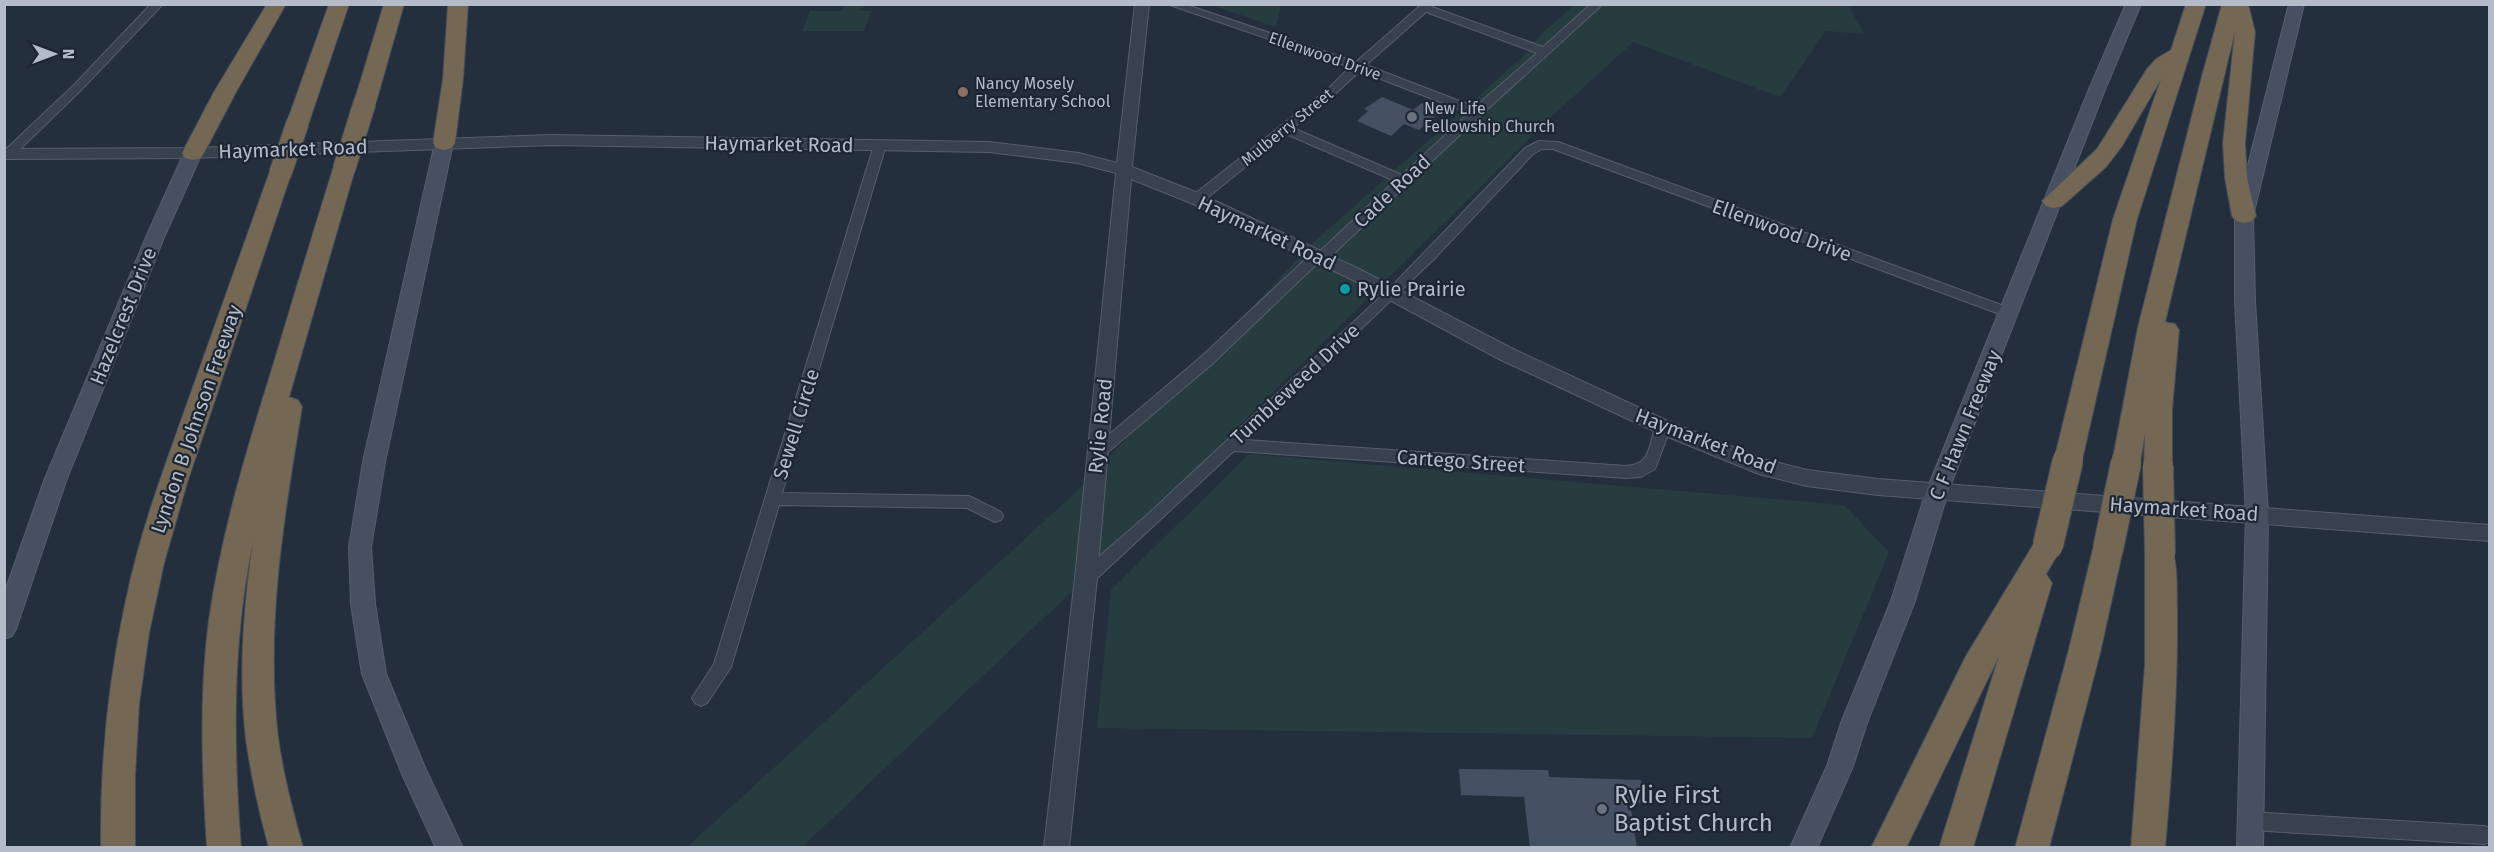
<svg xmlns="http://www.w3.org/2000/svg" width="2494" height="852" viewBox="0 0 2494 852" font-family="'Fira Sans',sans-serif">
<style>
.green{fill:#263c3f}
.building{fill:#455162}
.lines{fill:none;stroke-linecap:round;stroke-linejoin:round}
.minor-casing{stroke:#565f6c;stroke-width:2}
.tertiary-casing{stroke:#565f6c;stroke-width:2}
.secondary-casing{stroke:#565f6c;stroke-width:2}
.motorway-casing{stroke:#434c59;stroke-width:2}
.minor{fill:#38414e;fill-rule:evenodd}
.tertiary{fill:#38414e;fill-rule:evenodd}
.secondary{fill:#465061;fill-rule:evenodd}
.motorway{fill:#746855;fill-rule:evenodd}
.motorway-bridge-far1-casing{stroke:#434c59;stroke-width:24;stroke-linecap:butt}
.motorway-bridge-casing{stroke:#434c59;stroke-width:32;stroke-linecap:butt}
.motorway-bridge-far1{stroke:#746855;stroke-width:22}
.motorway-bridge{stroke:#746855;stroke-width:30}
.education-dot{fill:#8d6e63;stroke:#1d2633;stroke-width:2}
.worship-dot{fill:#6b7280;stroke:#1d2633;stroke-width:2}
.culture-dot{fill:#0f9aa8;stroke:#1d2633;stroke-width:2}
.labels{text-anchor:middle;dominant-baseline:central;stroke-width:4.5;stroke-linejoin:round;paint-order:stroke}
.far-street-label{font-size:16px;fill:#b4bcc9;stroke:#1d2633}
.far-poi-label{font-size:16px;fill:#b4bcc9;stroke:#1d2633;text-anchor:start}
.street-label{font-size:20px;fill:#b4bcc9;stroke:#1d2633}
.poi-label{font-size:20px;fill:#b4bcc9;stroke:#1d2633;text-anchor:start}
.near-poi-label{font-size:24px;fill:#b4bcc9;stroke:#1d2633;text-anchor:start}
</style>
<rect width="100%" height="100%" fill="#242f3e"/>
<path class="green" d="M 865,4 L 862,9 L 856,10 L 871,11 L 864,31 L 802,31 L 810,11 L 843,11 L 843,5 Z
M 1211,5 L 1281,4 L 1281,5 L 1276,27 Z
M 1574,5 L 1848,5 L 1864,34 L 1826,31 L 1780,97 L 1633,42 L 1548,120 L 1064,599 L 802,847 L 686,848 L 1074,494 L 1315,241 L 1530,50 L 1539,36 Z
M 1249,454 L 1844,505 L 1889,552 L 1812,738 L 1097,728 L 1111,590 Z"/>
<path class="building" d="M 1382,97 L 1413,110 L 1422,103 L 1441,111 L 1419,130 L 1404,124 L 1391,136 L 1357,121 L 1368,111 L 1364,109 Z
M 1459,769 L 1548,770 L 1549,777 L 1641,780 L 1644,803 L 1630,802 L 1637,848 L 1530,848 L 1524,797 L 1461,795 Z"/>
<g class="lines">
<defs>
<path id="minor" d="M 151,4 L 163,4 L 81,90 L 12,157 L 4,157 L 4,151 L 73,86 Z
M 1167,4 L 1184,4 L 1356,62 L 1422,4 L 1434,4 L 1432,7 L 1543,47 L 1591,4 L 1603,4 L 1481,115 L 1326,261 L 1319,262 L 1211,365 L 1102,457 L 1092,457 L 1089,453 L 1092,449 L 1201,357 L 1312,253 L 1319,252 L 1395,181 L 1286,134 L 1202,202 L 1192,202 L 1191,199 L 1192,196 L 1328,89 L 1350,67 ZM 1426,12 L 1537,53 L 1475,107 L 1366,65 ZM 1360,71 L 1469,113 L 1402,175 L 1293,128 L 1336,93 Z
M 880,141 L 886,145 L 782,493 L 969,496 L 1001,512 L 1003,516 L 1001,520 L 995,522 L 967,508 L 779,505 L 731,667 L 707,703 L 701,706 L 695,703 L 692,698 L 714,664 L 874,145 Z
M 1539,141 L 1558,142 L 2015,310 L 2017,313 L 2015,316 L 2005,316 L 1553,149 L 1542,149 L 1533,154 L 1435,258 L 1245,440 L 1626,466 C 1650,465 1649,447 1655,427 L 1658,423 L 1668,423 L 1671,427 L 1655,469 L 1641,477 L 1626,478 L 1234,451 L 1092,583 L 1086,585 L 1080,583 L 1078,578 L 1080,573 L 1146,516 L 1392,286 L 1525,148 Z
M 2250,812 L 2484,826 L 2490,828 L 2490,842 L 2484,844 L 2250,830 L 2243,827 L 2241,821 L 2243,815 Z"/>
<path id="tertiary" d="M 1135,4 L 1149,4 L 1132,167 L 1203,195 L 1359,269 L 1513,349 L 1670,422 L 1763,459 L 1807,470 L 1878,479 L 2490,525 L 2490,541 L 1878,495 L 1807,486 L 1759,474 L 1656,432 L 1499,359 L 1347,277 L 1191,203 L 1131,179 L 1097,578 L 1069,848 L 1044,848 L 1075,578 L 1116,173 L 1078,163 L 989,152 L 551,145 L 193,158 L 4,159 L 4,149 L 193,148 L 551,135 L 989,142 L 1079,153 L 1117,163 Z"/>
<path id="secondary" d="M 2126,4 L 2141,4 L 2106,87 L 1948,492 L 1915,601 L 1867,723 L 1853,766 L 1817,848 L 1790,848 L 1827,766 L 1841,723 L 1891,601 L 1926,492 L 2090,87 Z
M 2289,4 L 2304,4 L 2253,216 L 2255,301 L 2268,514 L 2263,848 L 2237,848 L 2246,514 L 2235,301 L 2235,216 Z
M 444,138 L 450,139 L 453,143 L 385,462 L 371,547 L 375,604 L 386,674 L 426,770 L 463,848 L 436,848 L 402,774 L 362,674 L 351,604 L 349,547 L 363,462 L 435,143 L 438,139 Z
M 193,148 L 199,149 L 202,153 L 165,235 L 66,481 L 16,629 L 12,636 L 4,639 L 4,594 L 44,481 L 147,235 L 184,153 L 187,149 Z"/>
<path id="motorway" d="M 267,4 L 286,4 L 236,92 L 204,153 L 201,158 L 193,160 L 185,158 L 182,153 L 214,92 Z
M 329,4 L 349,4 L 309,122 L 306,127 L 298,128 L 290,127 L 287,122 Z
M 384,4 L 404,4 L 376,102 L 373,107 L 365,108 L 357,107 L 354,102 Z
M 448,4 L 468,4 L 463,79 L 455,143 L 452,148 L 444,150 L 436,148 L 433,143 L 443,79 Z
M 2186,4 L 2206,4 L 2137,219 L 2082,460 L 2078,467 L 2068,470 L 2058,467 L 2054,460 L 2113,219 L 2161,79 L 2122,146 L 2106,167 L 2062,206 L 2054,208 L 2046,206 L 2042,201 L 2097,149 L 2147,69 L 2156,59 L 2171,50 Z
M 2222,4 L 2248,4 L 2255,32 L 2245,143 L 2247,178 L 2256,216 L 2252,221 L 2244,223 L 2236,221 L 2232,216 L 2225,178 L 2223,143 L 2235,31 L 2165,322 L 2175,324 L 2179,330 L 2172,410 L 2172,466 L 2168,473 L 2158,477 L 2148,473 L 2144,466 L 2145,433 L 2140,463 L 2136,470 L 2126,474 L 2116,470 L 2112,463 L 2138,327 L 2201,80 Z
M 344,162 L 352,164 L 355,169 L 289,397 L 298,400 L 302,407 C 284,516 265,626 278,737 C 283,775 293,811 303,848 L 269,848 C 259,812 251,776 246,739 C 238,674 244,606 253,541 C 232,643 233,744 241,848 L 207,848 C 202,772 199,696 209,620 C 221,535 246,452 272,369 C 292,302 312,236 333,169 L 336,164 Z
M 280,167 L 288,169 L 291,174 L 187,483 L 164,563 L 149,633 L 139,704 L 135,776 L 135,848 L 101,848 C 100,764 108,682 126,600 C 140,531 165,466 188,401 C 215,325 242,249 269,174 L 272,169 Z
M 2048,533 L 2058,537 L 2063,545 L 2046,574 L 2052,583 L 1973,848 L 1939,848 L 1999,656 L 1906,848 L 1871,848 L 1966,656 L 2038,537 Z
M 2108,537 L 2118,541 L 2123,549 L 2100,653 L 2049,848 L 2015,848 L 2068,653 L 2093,549 L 2098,541 Z
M 2160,542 L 2170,546 C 2179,563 2176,589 2177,609 C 2178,689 2172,768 2165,848 L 2131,848 L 2145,664 L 2145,554 L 2150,546 Z"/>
</defs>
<use href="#minor" class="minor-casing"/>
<use href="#tertiary" class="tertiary-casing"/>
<use href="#secondary" class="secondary-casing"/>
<use href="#motorway" class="motorway-casing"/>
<use href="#minor" class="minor"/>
<use href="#tertiary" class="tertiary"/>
<use href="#secondary" class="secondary"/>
<use href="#motorway" class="motorway"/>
<defs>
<path id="motorway-bridge-far1" d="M 344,169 L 365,102
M 280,174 L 298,122"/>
<path id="motorway-bridge" d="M 2158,466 L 2160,554
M 2048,545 L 2068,460
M 2108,549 L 2126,463"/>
</defs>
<use href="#motorway-bridge-far1" class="motorway-bridge-far1-casing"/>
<use href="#motorway-bridge" class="motorway-bridge-casing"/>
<use href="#motorway-bridge-far1" class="motorway-bridge-far1"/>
<use href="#motorway-bridge" class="motorway-bridge"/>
</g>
<circle class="education-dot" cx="963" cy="92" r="6"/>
<g class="worship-dot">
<circle cx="1412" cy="117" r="6"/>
<circle cx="1602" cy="809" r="6"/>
</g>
<circle class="culture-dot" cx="1345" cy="289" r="6"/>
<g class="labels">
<g class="far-street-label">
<text transform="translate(1325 56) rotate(19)">Ellenwood Drive</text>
<text transform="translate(1287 127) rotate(-39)">Mulberry Street</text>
</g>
<g class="far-poi-label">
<text x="975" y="83">Nancy Mosely<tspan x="975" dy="18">Elementary School</tspan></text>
<text x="1424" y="108">New Life<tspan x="1424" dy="18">Fellowship Church</tspan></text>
</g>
<g class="street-label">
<text transform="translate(779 144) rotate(1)">Haymarket Road</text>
<text transform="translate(293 149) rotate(-2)">Haymarket Road</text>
<text transform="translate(1392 191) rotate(-43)">Cade Road</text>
<text transform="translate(1782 230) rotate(20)">Ellenwood Drive</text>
<text transform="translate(1267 233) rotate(25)">Haymarket Road</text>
<text transform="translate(123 316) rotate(-68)">Hazelcrest Drive</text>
<text transform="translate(1295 384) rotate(-43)">Tumbleweed Drive</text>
<text transform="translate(196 419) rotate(-71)">Lyndon B Johnson Freeway</text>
<text transform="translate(796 424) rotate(-73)">Sewell Circle</text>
<text transform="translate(1965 425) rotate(-68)">C F Hawn Freeway</text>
<text transform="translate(1100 426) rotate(-84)">Rylie Road</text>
<text transform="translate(1706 441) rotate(21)">Haymarket Road</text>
<text transform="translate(1461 461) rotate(4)">Cartego Street</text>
<text transform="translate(2184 509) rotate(4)">Haymarket Road</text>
</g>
<g class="poi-label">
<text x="1357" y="289">Rylie Prairie</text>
</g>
<g class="near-poi-label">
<text x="1614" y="795">Rylie First<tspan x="1614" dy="28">Baptist Church</tspan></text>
</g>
</g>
<rect width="2494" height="852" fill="none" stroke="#b4bcc9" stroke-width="12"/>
<g transform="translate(54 54) rotate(90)" stroke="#1d2633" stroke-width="4.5" paint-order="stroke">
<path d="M0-4.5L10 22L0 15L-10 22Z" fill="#b4bcc9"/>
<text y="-9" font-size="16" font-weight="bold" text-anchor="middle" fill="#b4bcc9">N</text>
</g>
</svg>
